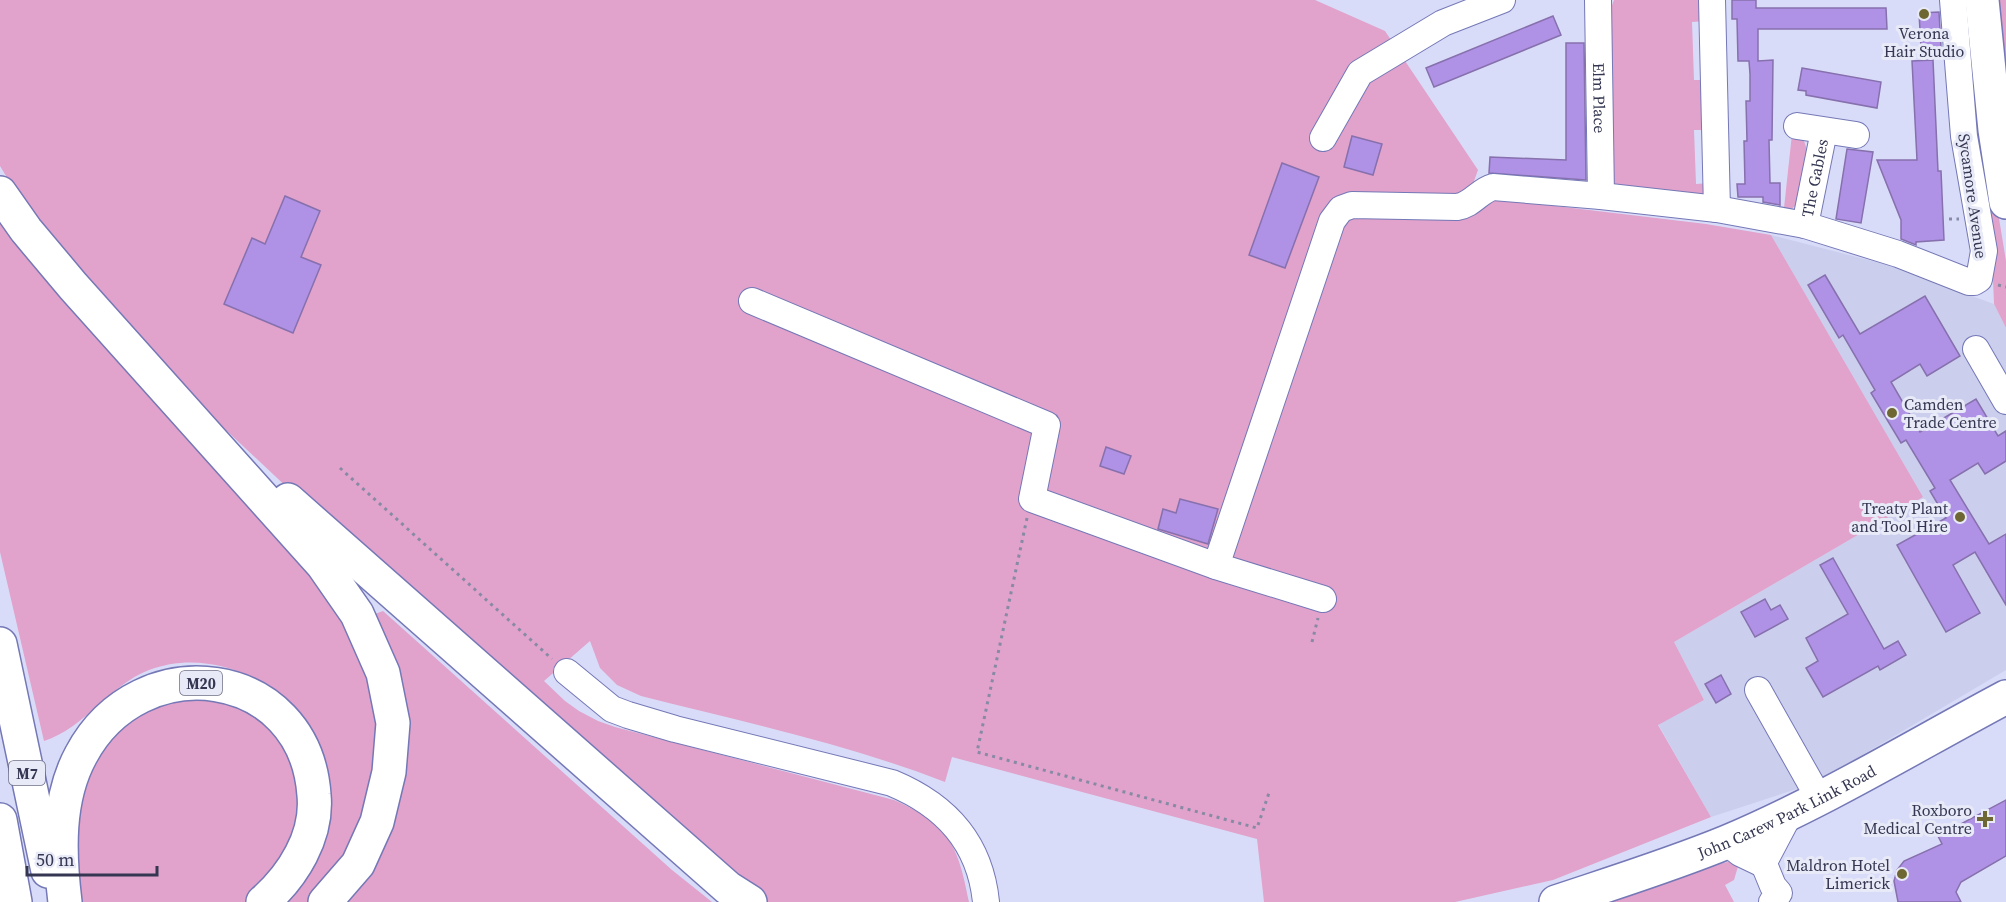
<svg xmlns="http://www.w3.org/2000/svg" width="2006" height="902" viewBox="0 0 2006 902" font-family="'Source Serif 4',serif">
<rect width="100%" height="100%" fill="#d9dcf8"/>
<polygon fill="#cbceed" points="1771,235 1884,264 1994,304 2006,328 2006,670 1815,783 1711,817 1658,724 1704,700 1674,642 1923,497"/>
<g fill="#e1a2cb">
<path d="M 0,0 L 1315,0 L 1385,31 L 1478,170 L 1474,181 L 1474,194 L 1496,199 L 1706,224 L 1771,235 L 1923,497 L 1674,642 L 1704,700 L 1658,725 L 1711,817 L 1553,880 L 1455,902 L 1264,902 L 1257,839 L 952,757 L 945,782 C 847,744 744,722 641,696 L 617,685 L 600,668 L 590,641 L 544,681 L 565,701 L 579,711 L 598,721 L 615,727 L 894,800 C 949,824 958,845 969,902 L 768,902 L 747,888 L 309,508 L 162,370 L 27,211 L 0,166 Z"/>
<polygon points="1614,0 1705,0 1705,21 1692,22 1694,80 1707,80 1708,130 1694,130 1696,184 1710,183 1708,200 1613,192 1611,8"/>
<polygon points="1997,0 2006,0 2006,77"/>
<polygon points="1792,134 1804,141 1807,150 1800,202 1789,211 1784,208"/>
<polygon points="1980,141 1987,145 2006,261 2006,328 1994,304 1992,253 1972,143"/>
<path d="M 0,211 L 296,548 L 370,656 L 384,763 L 361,842 L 316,902 L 281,902 L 328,785 C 326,770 324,754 317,740 C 287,682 212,646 149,670 C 108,686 85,728 44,741 L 0,552 Z"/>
<polygon points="383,611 672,870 712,902 343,902 386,832 372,615"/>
<polygon points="197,689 277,724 308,809 255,902 71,902 74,799 117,719"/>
<polygon points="1728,862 1739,863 1734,880 1725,885 1734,902 1595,902 1704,867"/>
</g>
<g fill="#af91e5" stroke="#8670ad" stroke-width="1.5">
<polygon points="1732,0 1756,0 1756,8 1886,8 1887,29 1758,29 1758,61 1773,60 1772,140 1769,140 1770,183 1780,183 1780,205 1763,202 1763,197 1738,197 1737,184 1745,184 1744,141 1747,141 1746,101 1750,101 1750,74 1749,61 1738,61 1737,19 1732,19"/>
<polygon points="1939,12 1941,47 1921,48 1919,13"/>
<polygon points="1553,16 1561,35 1434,87 1426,68"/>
<polygon points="1566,43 1584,43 1586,180 1489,173 1490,157 1566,160"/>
<polygon points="1933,60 1938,171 1941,171 1944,240 1916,242 1916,245 1901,239 1901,220 1877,160 1917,160 1912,61"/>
<polygon points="1802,68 1881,82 1877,108 1806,95 1806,91 1798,90"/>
<polygon points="1352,136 1382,144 1373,175 1344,167"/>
<polygon points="1847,149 1873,152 1861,223 1836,219"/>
<polygon points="1282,163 1319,177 1285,268 1249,255"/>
<polygon points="285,196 320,211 301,257 321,265 293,333 224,304 252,238 265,244"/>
<polygon points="1825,275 1860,334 1925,296 1960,356 1927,376 1920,364 1891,382 1920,432 1976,399 1998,436 2006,431 2006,461 1985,474 1978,463 1950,480 1989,544 2006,534 2006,605 1975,552 1953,565 1980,613 1946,632 1897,545 1946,518 1930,491 1935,488 1906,440 1901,443 1871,393 1875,390 1843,335 1839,338 1808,285"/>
<polygon points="1106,447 1131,456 1124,474 1100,466"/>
<polygon points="1180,499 1218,509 1208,544 1158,529 1163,509 1176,513"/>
<polygon points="1833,558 1884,649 1898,641 1906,655 1880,670 1878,666 1823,697 1806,668 1818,661 1806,638 1848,614 1820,565"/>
<polygon points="1765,599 1771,610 1780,605 1788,619 1755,637 1741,612"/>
<polygon points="1721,675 1731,694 1716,703 1705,684"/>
<polygon points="2006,800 2006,856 1961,882 1956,892 1961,902 1898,902 1894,881 1897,870 1904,861 1942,844 1938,836"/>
</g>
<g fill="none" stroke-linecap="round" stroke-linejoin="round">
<g stroke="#7478b6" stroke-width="28">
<g id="minor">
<path id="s1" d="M 1598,0 L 1601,196"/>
<polyline points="1712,0 1717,209"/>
<polyline points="1797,126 1856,135"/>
<polyline points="1323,138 1360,73 1443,23 1502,0"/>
<path id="s2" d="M 1805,225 L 1824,131"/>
<polyline points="752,301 1047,425 1032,499 1216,566 1323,599"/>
<polyline points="1976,349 2006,401"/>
<path d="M 1216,566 L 1332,221 L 1341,209 L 1352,205 L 1457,207 C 1472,205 1479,191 1493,187 L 1601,196 L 1717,209 L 1805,225 L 1898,254 L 1969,282 L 1974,282 L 1979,279 L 1984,251 L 1964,136 L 1953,0"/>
<path d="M 567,672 L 612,709 L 628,715 L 675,729 L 892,783 C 945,805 980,842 986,902"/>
<polyline points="1758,690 1819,798"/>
<polyline points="1726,842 1740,853 1763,864 1791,811"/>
<polyline points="1757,847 1773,886 1779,893 1772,902"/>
</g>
</g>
<g stroke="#7478b6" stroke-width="36">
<g id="major">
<polyline points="1982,0 1995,130 2006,202"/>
<path id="s3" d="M 1556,902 C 1613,883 1671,865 1727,842 C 1824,801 1914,746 2006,697"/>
</g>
</g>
<g stroke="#7478b6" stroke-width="36">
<g id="highway">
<polyline points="0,193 26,230 73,286 323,565 357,614 383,673 393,723 389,772 377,822 358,864 325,902"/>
<polyline points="288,500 728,888 750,902"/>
<polyline points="0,644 48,871"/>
<polyline points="0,820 15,902"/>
<path d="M 65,902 C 59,853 57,799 81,755 C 140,644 305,665 314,795 C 318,836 293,876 263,902"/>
</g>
</g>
<g stroke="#878aa5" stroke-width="3" stroke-dasharray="3 4.5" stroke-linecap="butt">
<polyline points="1949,219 1959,219"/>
<polyline points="1998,285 2006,287"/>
<polyline points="340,468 552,659"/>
<polyline points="1027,518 977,752 1257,828 1270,790"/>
<polyline points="1312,642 1318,618"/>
</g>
<use href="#minor" stroke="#fff" stroke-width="26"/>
<use href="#major" stroke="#fff" stroke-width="33"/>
<use href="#highway" stroke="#fff" stroke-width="33"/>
</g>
<g fill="#6f6733" stroke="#e8eaf8" stroke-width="2">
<circle cx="1924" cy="14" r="6"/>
<circle cx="1892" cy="413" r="6"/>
<circle cx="1960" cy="517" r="6"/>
<path d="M1982 810h6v6h6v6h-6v6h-6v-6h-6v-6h6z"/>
<circle cx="1902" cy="874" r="6"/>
</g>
<g text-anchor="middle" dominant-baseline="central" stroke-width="6" stroke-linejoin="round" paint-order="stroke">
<g fill="#e8eaf8" stroke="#6b6d84" stroke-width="1.5">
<rect x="180" y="671" width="42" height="24" rx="4.5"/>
<rect x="9" y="761" width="36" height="24" rx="4.5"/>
</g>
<g font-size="15" font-weight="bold" fill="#353752">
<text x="201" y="683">M20</text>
<text x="27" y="773">M7</text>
</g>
<g font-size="16" fill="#353752" stroke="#e8eaf8" text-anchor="end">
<text x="1924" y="33" text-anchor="middle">Verona<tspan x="1924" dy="18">Hair Studio</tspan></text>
<text x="1904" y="404" text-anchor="start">Camden<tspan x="1904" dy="18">Trade Centre</tspan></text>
<text x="1948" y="508">Treaty Plant<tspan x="1948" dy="18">and Tool Hire</tspan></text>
<text x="1972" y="810">Roxboro<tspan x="1972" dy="18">Medical Centre</tspan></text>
<text x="1890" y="865">Maldron Hotel<tspan x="1890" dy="18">Limerick</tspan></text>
</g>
<g font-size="16" fill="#353752" stroke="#e8eaf8">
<text stroke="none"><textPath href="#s1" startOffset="98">Elm Place</textPath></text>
<text stroke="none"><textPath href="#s2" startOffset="48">The Gables</textPath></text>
<text transform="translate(1973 196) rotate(82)">Sycamore Avenue</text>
<text stroke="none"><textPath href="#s3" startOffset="248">John Carew Park Link Road</textPath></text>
</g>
</g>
<path d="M27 866v9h130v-9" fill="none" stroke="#353752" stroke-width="3"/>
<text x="36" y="866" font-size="18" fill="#353752" stroke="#e8eaf8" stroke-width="4.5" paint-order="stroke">50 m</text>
</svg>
